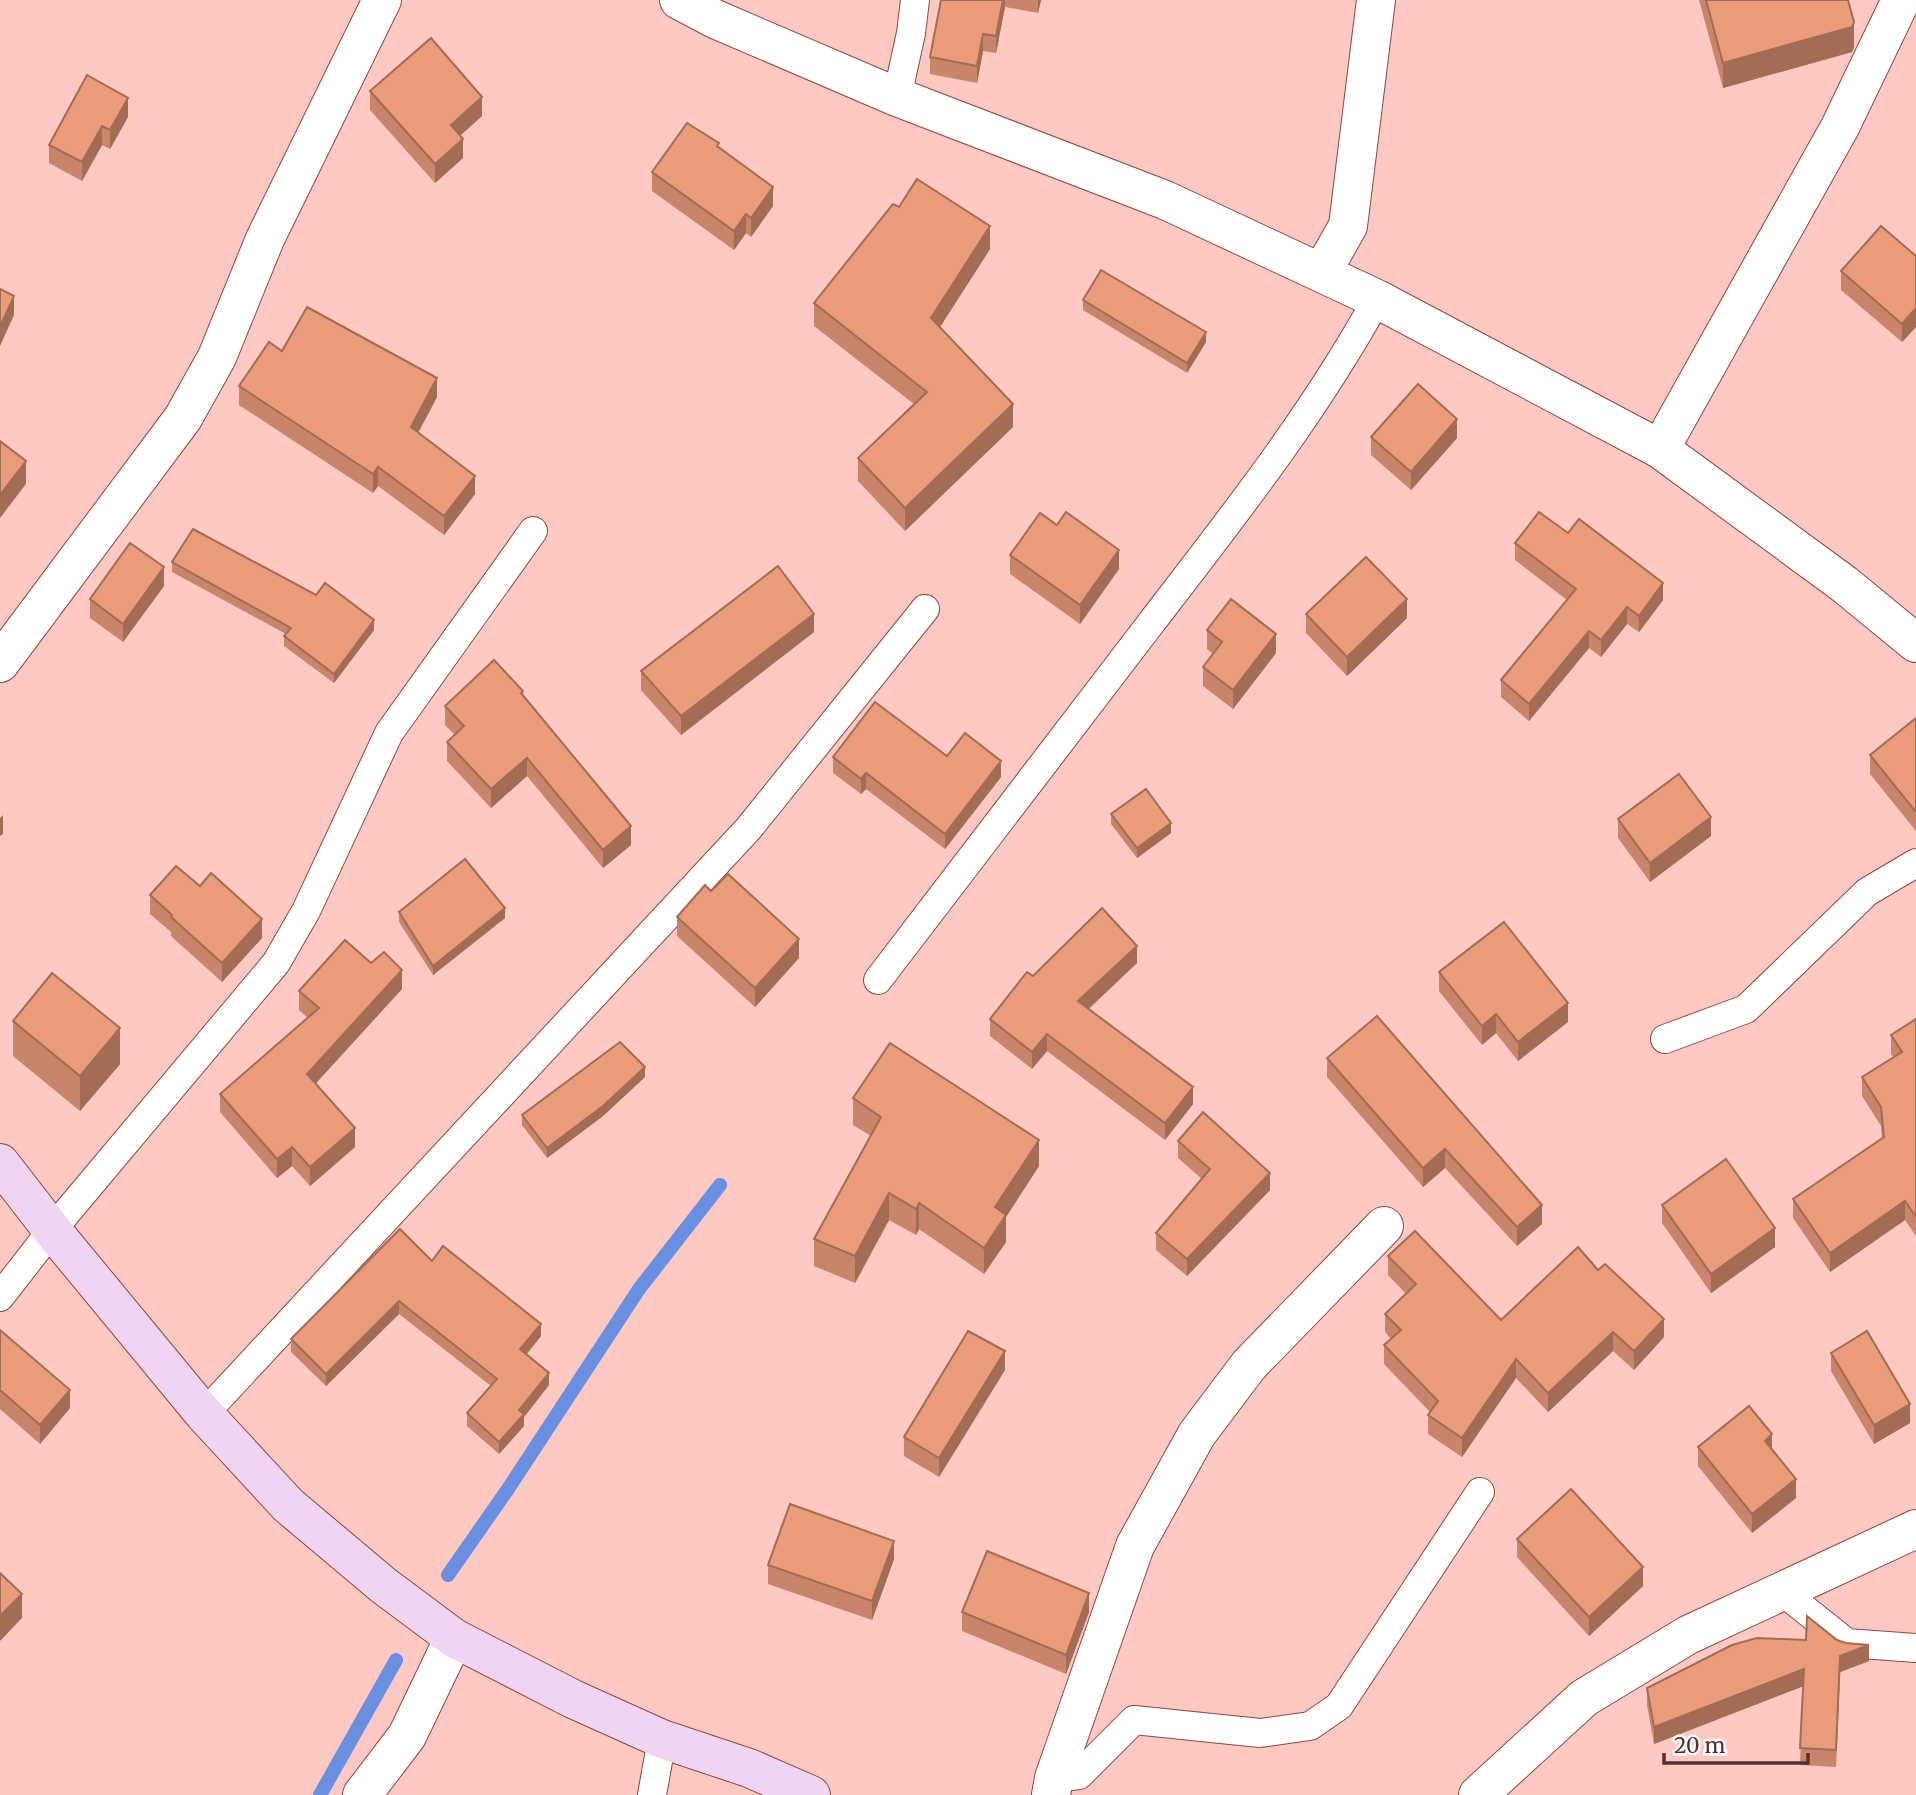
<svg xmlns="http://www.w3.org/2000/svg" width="1916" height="1795" viewBox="0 0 1916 1795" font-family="Merriweather,serif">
<rect width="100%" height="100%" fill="#fec8c3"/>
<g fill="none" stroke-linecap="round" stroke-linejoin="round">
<g stroke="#6a8fe0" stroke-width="14">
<polyline points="448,1575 508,1489 639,1289 720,1185"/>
<polyline points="320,1795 396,1660"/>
</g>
<g stroke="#914541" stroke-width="30">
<g id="service">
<polyline points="897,97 911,33 915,0"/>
<path d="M 878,980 C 969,861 1060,742 1151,623 C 1231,519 1314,414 1377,299"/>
<polyline points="1665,1039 1746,1009 1867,892 1916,863"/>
<polyline points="0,1297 52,1230 276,963 306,911 389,733 533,531"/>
<polyline points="204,1414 749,828 925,609"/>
<polyline points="1783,1592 1847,1643 1916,1648"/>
<polyline points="1054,1778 1079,1775 1134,1720 1260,1733 1310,1726 1339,1706 1480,1492"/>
<polyline points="652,1795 662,1739"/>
</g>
</g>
<g stroke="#914541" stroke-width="40">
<g id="minor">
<polyline points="679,0 715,19 897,97 1165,200 1377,299 1660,449 1844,584 1916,643"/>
<polyline points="1322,272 1348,226 1376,0"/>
<polyline points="1660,449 1840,127 1901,0"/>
<polyline points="0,663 183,418 217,357 265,239 382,0"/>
<polyline points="362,1795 407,1736 454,1638"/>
<polyline points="1051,1795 1054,1778 1135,1546 1197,1434 1249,1365 1384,1226"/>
<polyline points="1478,1795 1584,1698 1688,1635 1916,1529"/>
</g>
</g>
<g stroke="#914541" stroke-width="40">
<polyline id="secondary" points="0,1163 52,1230 204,1414 288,1505 383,1585 454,1638 573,1699 662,1739 749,1768 811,1795"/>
</g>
<use href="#service" stroke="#fff" stroke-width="28"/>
<use href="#minor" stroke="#fff" stroke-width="38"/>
<use href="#secondary" stroke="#f0d5f2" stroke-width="38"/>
</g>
<g fill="#c88569">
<polygon points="941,0 1041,0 1038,13 1005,7 996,53 983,51 977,83 930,74 930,57"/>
<polygon points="1699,0 1848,0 1854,47 1852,52 1723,88"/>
<polygon points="370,91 482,116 460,135 463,158 435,183 370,110"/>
<polygon points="128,117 110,149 102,145 82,181 49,163 49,145"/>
<polygon points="719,148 773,206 751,237 746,233 734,250 652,191 652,172"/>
<polygon points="899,207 990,249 940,327 1013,427 905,531 858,481 858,458 914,404 814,326 814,303"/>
<polygon points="1916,256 1916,327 1902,342 1841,290 1841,271"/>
<polygon points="1083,300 1206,342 1187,373 1083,310"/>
<polygon points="282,351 437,397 418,433 475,494 444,535 378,486 373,493 239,405 239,386"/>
<polygon points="1371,437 1457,438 1411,490 1371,455"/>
<polygon points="1568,533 1663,600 1639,632 1627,624 1601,657 1589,648 1529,721 1501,697 1501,680 1567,600 1515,560 1515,543"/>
<polygon points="1010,555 1119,569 1080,624 1010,574"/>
<polygon points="172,562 316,595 374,630 334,683 284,646 284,636 286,634 172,572"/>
<polygon points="164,586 123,642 90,618 90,599"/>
<polygon points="1306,614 1407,618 1347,676 1306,633"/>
<polygon points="1207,630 1276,653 1233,709 1203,686 1203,667 1213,654 1207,649"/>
<polygon points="814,632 681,735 641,690 641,671"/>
<polygon points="523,695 631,845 603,868 527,776 491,808 447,761 447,742 455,735 445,725 445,706"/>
<polygon points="1916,718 1916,831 1870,774 1870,755"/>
<polygon points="947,756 1001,777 945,849 866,789 861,794 833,773 833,757"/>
<polygon points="1111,814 1171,833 1137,858 1111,824"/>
<polygon points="1618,819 1711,836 1650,882 1618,838"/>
<polygon points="711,891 799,958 755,1007 677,936 677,917"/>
<polygon points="150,895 262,938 222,982 171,936 171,932 150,914"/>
<polygon points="399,912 505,918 433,975 399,922"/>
<polygon points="371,963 402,989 316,1083 355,1147 310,1186 292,1166 277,1178 220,1112 220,1094 308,1018 299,1010 299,991"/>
<polygon points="1137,963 1089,1009 1193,1104 1165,1140 1047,1051 1032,1069 990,1036 990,1019 1033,976"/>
<polygon points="1439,972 1568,1022 1518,1061 1496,1033 1482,1045 1439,991"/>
<polygon points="1916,1019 1916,1236 1905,1220 1830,1272 1793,1218 1793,1199 1882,1139 1881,1126 1862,1096 1862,1077 1894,1058 1891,1054 1891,1035"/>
<polygon points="13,1021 120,1064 80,1111 13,1056"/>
<polygon points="1327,1058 1542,1224 1517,1246 1445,1168 1423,1187 1327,1077"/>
<polygon points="645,1077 603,1116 547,1158 522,1125 522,1115"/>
<polygon points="853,1098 1039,1166 1006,1217 1006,1242 984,1274 919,1229 916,1235 889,1220 855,1283 814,1266 814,1239 871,1136 853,1125"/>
<polygon points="1178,1141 1270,1190 1187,1276 1156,1250 1156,1233 1202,1179 1178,1158"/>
<polygon points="1662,1205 1775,1247 1711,1293 1662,1223"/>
<polygon points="1388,1256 1501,1320 1598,1270 1664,1337 1634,1370 1613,1351 1548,1412 1516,1378 1462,1457 1428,1434 1428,1415 1430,1412 1384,1364 1384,1345 1391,1339 1385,1332 1385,1314 1406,1294 1388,1275"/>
<polygon points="432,1261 541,1336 527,1354 549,1385 524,1417 524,1426 499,1454 467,1426 467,1413 491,1386 399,1314 326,1386 291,1352 291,1339"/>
<polygon points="0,1330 70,1408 40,1444 0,1409"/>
<polygon points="1831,1353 1910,1423 1874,1444 1831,1371"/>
<polygon points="1005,1370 939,1477 904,1456 904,1437"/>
<polygon points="1698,1447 1772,1450 1796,1498 1752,1533 1698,1466"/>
<polygon points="1517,1539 1643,1586 1589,1636 1517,1557"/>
<polygon points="894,1559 872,1620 768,1584 768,1565"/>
<polygon points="962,1612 1089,1612 1066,1674 962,1631"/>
<polygon points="1806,1640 1837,1640 1869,1661 1840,1672 1836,1767 1800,1765 1803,1686 1654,1744 1647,1705 1647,1688"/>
</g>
<g fill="#a36c55">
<polygon points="1003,0 1005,0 1005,7 996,53 996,36"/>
<polygon points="1038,0 1041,0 1038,13"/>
<polygon points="1854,22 1854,47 1852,52 1723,88 1723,63"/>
<polygon points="983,34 983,51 977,83 977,66"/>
<polygon points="482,97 482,116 451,144 451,125"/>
<polygon points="128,98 128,117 110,149 110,130"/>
<polygon points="102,126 102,145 82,181 82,162"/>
<polygon points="463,139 463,158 435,183 435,164"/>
<polygon points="773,187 773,206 751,237 751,218"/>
<polygon points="746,214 746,233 734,250 734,231"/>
<polygon points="990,226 990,249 931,341 931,318"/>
<polygon points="14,296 14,315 0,346 0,327"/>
<polygon points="1916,308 1916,327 1902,342 1902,324"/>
<polygon points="1206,332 1206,342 1187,373 1187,363"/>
<polygon points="437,378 437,397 411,446 411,427"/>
<polygon points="1013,404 1013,427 905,531 905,508"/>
<polygon points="1457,419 1457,438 1411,490 1411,472"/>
<polygon points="26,461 26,484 0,518 0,495"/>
<polygon points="378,467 378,486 373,493 373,474"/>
<polygon points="475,476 475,494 444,535 444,516"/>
<polygon points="1119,550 1119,569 1080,624 1080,605"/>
<polygon points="164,567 164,586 123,642 123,624"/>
<polygon points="1663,583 1663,600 1639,632 1639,616"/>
<polygon points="1407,599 1407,618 1347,676 1347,657"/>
<polygon points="1627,607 1627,624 1601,657 1601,640"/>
<polygon points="814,614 814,632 681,735 681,716"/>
<polygon points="374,620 374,630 334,683 334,674"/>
<polygon points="1589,631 1589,648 1529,721 1529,704"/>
<polygon points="1276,634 1276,653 1233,709 1233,690"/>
<polygon points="527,758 527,776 491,808 491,789"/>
<polygon points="1001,761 1001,777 945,849 945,834"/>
<polygon points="866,773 866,789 861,794 861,779"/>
<polygon points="3,815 3,834 0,836 0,818"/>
<polygon points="1711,817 1711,836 1650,882 1650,863"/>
<polygon points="1171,823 1171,833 1137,858 1137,848"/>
<polygon points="631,826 631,845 603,868 603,850"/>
<polygon points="505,908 505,918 433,975 433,966"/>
<polygon points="262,919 262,938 222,982 222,963"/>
<polygon points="799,939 799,958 755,1007 755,988"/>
<polygon points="1137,946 1137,963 1078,1018 1078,1001"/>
<polygon points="402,970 402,989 307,1093 307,1074"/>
<polygon points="1568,1003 1568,1022 1518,1061 1518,1042"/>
<polygon points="1496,1014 1496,1033 1482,1045 1482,1026"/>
<polygon points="120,1028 120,1064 80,1111 80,1076"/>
<polygon points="1047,1034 1047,1051 1032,1069 1032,1052"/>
<polygon points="645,1067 645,1077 603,1116 547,1158 547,1148"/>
<polygon points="1193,1087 1193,1104 1165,1140 1165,1123"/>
<polygon points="355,1128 355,1147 310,1186 310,1167"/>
<polygon points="1039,1140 1039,1166 1006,1217 1006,1242 984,1274 984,1248 995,1207"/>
<polygon points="292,1147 292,1166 277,1178 277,1159"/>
<polygon points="1445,1149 1445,1168 1423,1187 1423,1168"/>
<polygon points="1270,1173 1270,1190 1187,1276 1187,1259"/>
<polygon points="889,1193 889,1220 855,1283 855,1256"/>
<polygon points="1905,1201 1905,1220 1830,1272 1830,1253"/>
<polygon points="919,1203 919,1229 916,1235 916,1209"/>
<polygon points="1542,1205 1542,1224 1517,1246 1517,1227"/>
<polygon points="1775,1228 1775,1247 1711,1293 1711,1274"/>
<polygon points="399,1301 399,1314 326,1386 326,1374"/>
<polygon points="1664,1319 1664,1337 1634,1370 1634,1351"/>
<polygon points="541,1324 541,1336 520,1362 520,1349"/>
<polygon points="1613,1332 1613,1351 1548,1412 1548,1393"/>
<polygon points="1005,1351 1005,1370 939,1477 939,1458"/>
<polygon points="1516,1359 1516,1378 1462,1457 1462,1438"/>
<polygon points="549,1373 549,1385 524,1417 524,1426 499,1454 499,1442 519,1410"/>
<polygon points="70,1390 70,1408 40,1444 40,1425"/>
<polygon points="1910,1404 1910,1423 1874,1444 1874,1425"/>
<polygon points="1772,1434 1772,1453 1765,1441"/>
<polygon points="1796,1479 1796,1498 1752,1533 1752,1514"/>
<polygon points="894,1541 894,1559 872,1620 872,1601"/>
<polygon points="1643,1567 1643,1586 1589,1636 1589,1617"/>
<polygon points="1089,1593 1089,1612 1066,1674 1066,1655"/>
<polygon points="22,1594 22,1618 0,1641 0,1616"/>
<polygon points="1869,1645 1869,1661 1840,1672 1836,1767 1840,1656"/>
<polygon points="1804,1669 1804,1686 1654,1744 1654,1727"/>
</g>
<g fill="#e99b7a" stroke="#a36c55" stroke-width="2">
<polygon points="941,0 1003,0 996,36 983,34 977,66 930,57"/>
<polygon points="1706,0 1848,0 1854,22 1852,27 1723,63"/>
<polygon points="431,38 482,97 451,125 463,139 435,164 370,91"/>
<polygon points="87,75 128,98 110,130 102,126 82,162 49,145"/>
<polygon points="687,123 719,143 717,146 773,187 751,218 746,214 734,231 652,172"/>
<polygon points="917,179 990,226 931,318 1013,404 905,508 858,458 927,392 814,303 893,204 899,207"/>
<polygon points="1881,226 1916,256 1916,308 1902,324 1841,271"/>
<polygon points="1101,270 1206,332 1187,363 1083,300"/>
<polygon points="0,289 14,296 0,327"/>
<polygon points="307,307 437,378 411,427 475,476 444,516 378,467 373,474 239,386 269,342 282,351"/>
<polygon points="1418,384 1457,419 1411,472 1371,437"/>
<polygon points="0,441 26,461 0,495"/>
<polygon points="1066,512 1119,550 1080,605 1010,555 1040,513 1057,525"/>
<polygon points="1539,512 1568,533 1579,519 1663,583 1639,616 1627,607 1601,640 1589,631 1529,704 1501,680 1576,589 1515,543"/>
<polygon points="193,529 316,595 325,583 374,620 334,674 284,636 291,628 172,562"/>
<polygon points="130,543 164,567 123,624 90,599"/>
<polygon points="1366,557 1407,599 1347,657 1306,614"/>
<polygon points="778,566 814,614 681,716 641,671"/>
<polygon points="1231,599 1276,634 1233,690 1203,667 1222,642 1207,630"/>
<polygon points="494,660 523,691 521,693 631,826 603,850 527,758 491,789 447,742 464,726 445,706"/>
<polygon points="875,702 947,756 965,733 1001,761 945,834 866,773 861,779 833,757"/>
<polygon points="1916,718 1916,812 1870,755"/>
<polygon points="1679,774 1711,817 1650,863 1618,819"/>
<polygon points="1146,789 1171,823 1137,848 1111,814"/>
<polygon points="465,859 505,908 433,966 399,912"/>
<polygon points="176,866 200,886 211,873 262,919 222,963 171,917 172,915 150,895"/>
<polygon points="728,874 799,939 755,988 677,917 705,885 711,891"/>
<polygon points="1102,908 1137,946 1078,1001 1193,1087 1165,1123 1047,1034 1032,1052 990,1019 1027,972 1033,976"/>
<polygon points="1504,922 1568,1003 1518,1042 1496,1014 1482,1026 1439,972"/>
<polygon points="345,940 371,963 384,952 402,970 307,1074 355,1128 310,1167 292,1147 277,1159 220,1094 319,1008 299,991"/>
<polygon points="52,973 120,1028 80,1076 13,1021"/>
<polygon points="1377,1016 1542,1205 1517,1227 1445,1149 1423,1168 1327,1058"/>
<polygon points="1916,1019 1916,1217 1905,1201 1830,1253 1793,1199 1884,1137 1881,1107 1862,1077 1902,1052 1891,1035"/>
<polygon points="620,1042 645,1067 603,1106 547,1148 522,1115"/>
<polygon points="890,1043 1039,1140 995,1207 1006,1215 984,1248 919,1203 916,1209 889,1193 855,1256 814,1239 881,1117 853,1098"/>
<polygon points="1203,1112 1270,1173 1187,1259 1156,1233 1210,1169 1178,1141"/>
<polygon points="1726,1159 1775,1228 1711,1274 1662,1205"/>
<polygon points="400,1229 432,1261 443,1246 541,1324 520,1349 549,1373 519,1410 524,1414 499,1442 467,1413 497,1379 399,1301 326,1374 291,1339"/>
<polygon points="1415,1231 1501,1320 1578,1247 1598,1270 1605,1264 1664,1319 1634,1351 1613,1332 1548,1393 1516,1359 1462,1438 1428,1415 1438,1401 1384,1345 1401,1330 1385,1314 1416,1284 1388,1256"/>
<polygon points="0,1330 70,1390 40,1425 0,1390"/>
<polygon points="968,1331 1005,1351 939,1458 904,1437"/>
<polygon points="1867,1331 1910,1404 1874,1425 1831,1353"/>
<polygon points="1749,1406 1772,1434 1765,1441 1796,1479 1752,1514 1698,1447"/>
<polygon points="1571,1489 1643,1567 1589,1617 1517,1539"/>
<polygon points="790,1504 894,1541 872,1601 768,1565"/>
<polygon points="987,1551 1089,1593 1066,1655 962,1612"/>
<polygon points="0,1573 22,1594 0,1616"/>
<polygon points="1807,1616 1837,1640 1846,1643 1869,1645 1840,1656 1836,1750 1800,1748 1804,1669 1654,1727 1647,1688 1732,1645 1757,1638 1806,1640"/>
</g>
<path d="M1664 1753v10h144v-10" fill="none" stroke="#54312e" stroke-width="3.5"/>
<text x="1674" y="1753" font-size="21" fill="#54312e" stroke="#f8f8f8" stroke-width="5" paint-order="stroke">20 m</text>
</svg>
